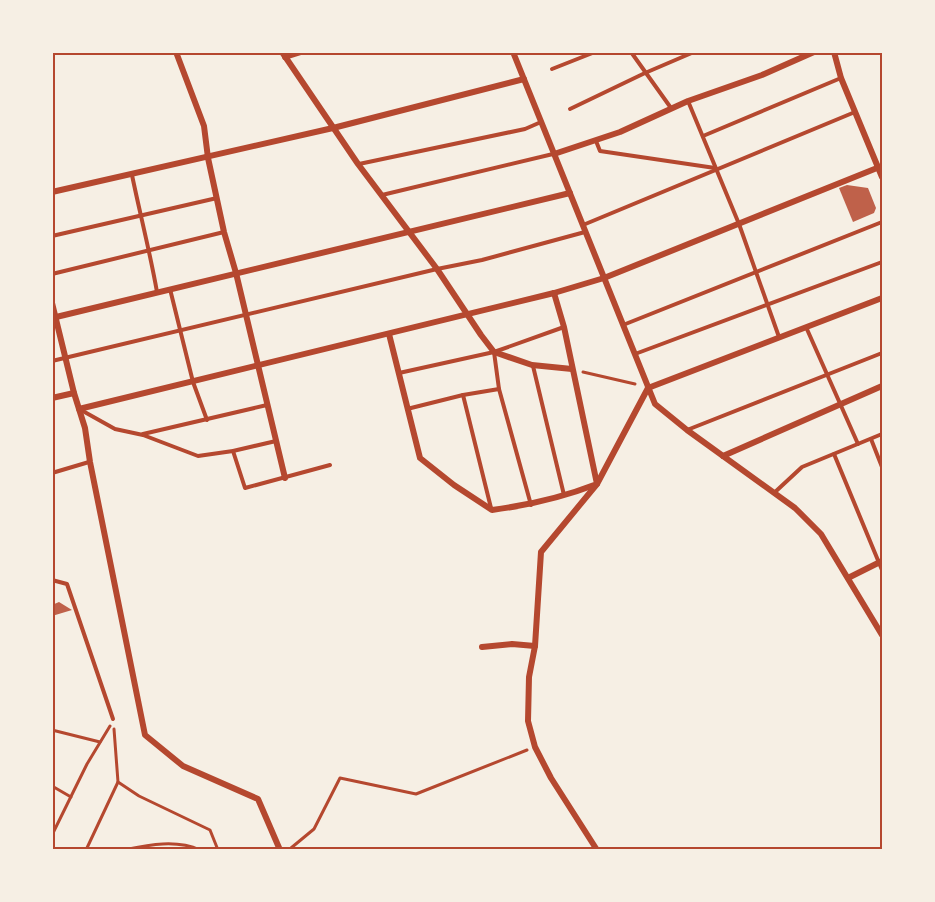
<svg xmlns="http://www.w3.org/2000/svg" width="935" height="902" viewBox="0 0 935 902" font-family="'Crimson Pro',serif">
<rect width="100%" height="100%" fill="#f6efe4"/>
<g fill="#bf614a">
<polygon points="847,185 868,188 876,208 874,213 853,222 839,188"/>
<polygon points="59,602 72,610 52,616 52,605"/>
</g>
<g fill="none" stroke-linecap="round" stroke-linejoin="round">
<g stroke="#b5482f" stroke-width="3">
<polyline points="583,372 635,384"/>
<polyline points="114,729 118,782 139,796 210,830 218,850"/>
<polyline points="52,730 100,742"/>
<polyline points="52,786 71,797"/>
<polyline points="52,835 87,764 110,726"/>
<polyline points="291,848 314,829 340,778 416,794 527,750"/>
<polyline points="86,850 118,782"/>
<path d="M 123,850 C 148,845 176,839 200,850"/>
</g>
<g stroke="#b5482f" stroke-width="4">
<polyline points="631,52 671,108"/>
<polyline points="552,69 595,52"/>
<polyline points="688,101 739,224 779,337"/>
<polyline points="570,109 645,73 694,52"/>
<polyline points="703,136 841,78"/>
<polyline points="596,141 600,151 715,168"/>
<polyline points="359,164 525,129 541,122"/>
<path d="M 132,175 C 140,214 150,252 157,292"/>
<polyline points="382,195 553,154"/>
<polyline points="583,225 855,112"/>
<polyline points="52,236 217,198"/>
<polyline points="52,274 224,232"/>
<polyline points="170,289 193,382 207,420"/>
<polyline points="623,325 882,222"/>
<polyline points="806,327 858,444"/>
<polyline points="494,352 499,389 531,505"/>
<polyline points="635,354 882,262"/>
<polyline points="52,361 437,269 482,260 585,232"/>
<polyline points="533,366 564,495"/>
<polyline points="399,373 494,352 564,327"/>
<polyline points="463,395 491,508"/>
<polyline points="407,409 463,395 499,389"/>
<polyline points="81,410 115,429 143,435 198,456 233,451 276,441"/>
<polyline points="687,430 882,353"/>
<polyline points="143,434 267,405"/>
<polyline points="871,439 882,467"/>
<polyline points="233,451 245,488 330,465"/>
<polyline points="834,454 882,570"/>
<polyline points="52,473 89,462"/>
<polyline points="774,493 802,467 882,434"/>
<polyline points="52,580 67,584 113,719"/>
</g>
<g stroke="#b5482f" stroke-width="6">
<polyline points="176,52 204,126 208,158 224,232 236,273 285,478"/>
<polyline points="282,52 358,164 437,269 481,335 494,352 532,365 572,369"/>
<polyline points="513,52 655,404 687,430 795,508 821,534 882,635"/>
<polyline points="834,52 841,78 882,177"/>
<polyline points="285,57 301,52"/>
<polyline points="554,154 620,132 688,101 762,75 814,52"/>
<polyline points="52,192 333,128 524,79"/>
<polyline points="52,303 74,393 85,428 90,462 145,735 183,766 258,799 280,850"/>
<polyline points="52,318 570,193"/>
<path d="M 389,334 L 420,458 L 454,485 L 492,510 C 530,505 561,498 597,484 L 564,327 L 554,293"/>
<polyline points="648,388 882,298"/>
<polyline points="52,398 74,393"/>
<polyline points="79,409 554,293 604,278 882,166"/>
<polyline points="723,456 882,386"/>
<polyline points="848,578 882,561"/>
<polyline points="482,647 512,644 535,646"/>
<polyline points="597,850 551,778 535,747 528,721 529,677 535,646 541,552 597,484 648,388"/>
</g>
</g>
<rect width="935" height="902" fill="none" stroke="#f6efe4" stroke-width="108"/>
<rect x="54" y="54" width="827" height="794" fill="none" stroke="#b5482f" stroke-width="2"/>
</svg>
